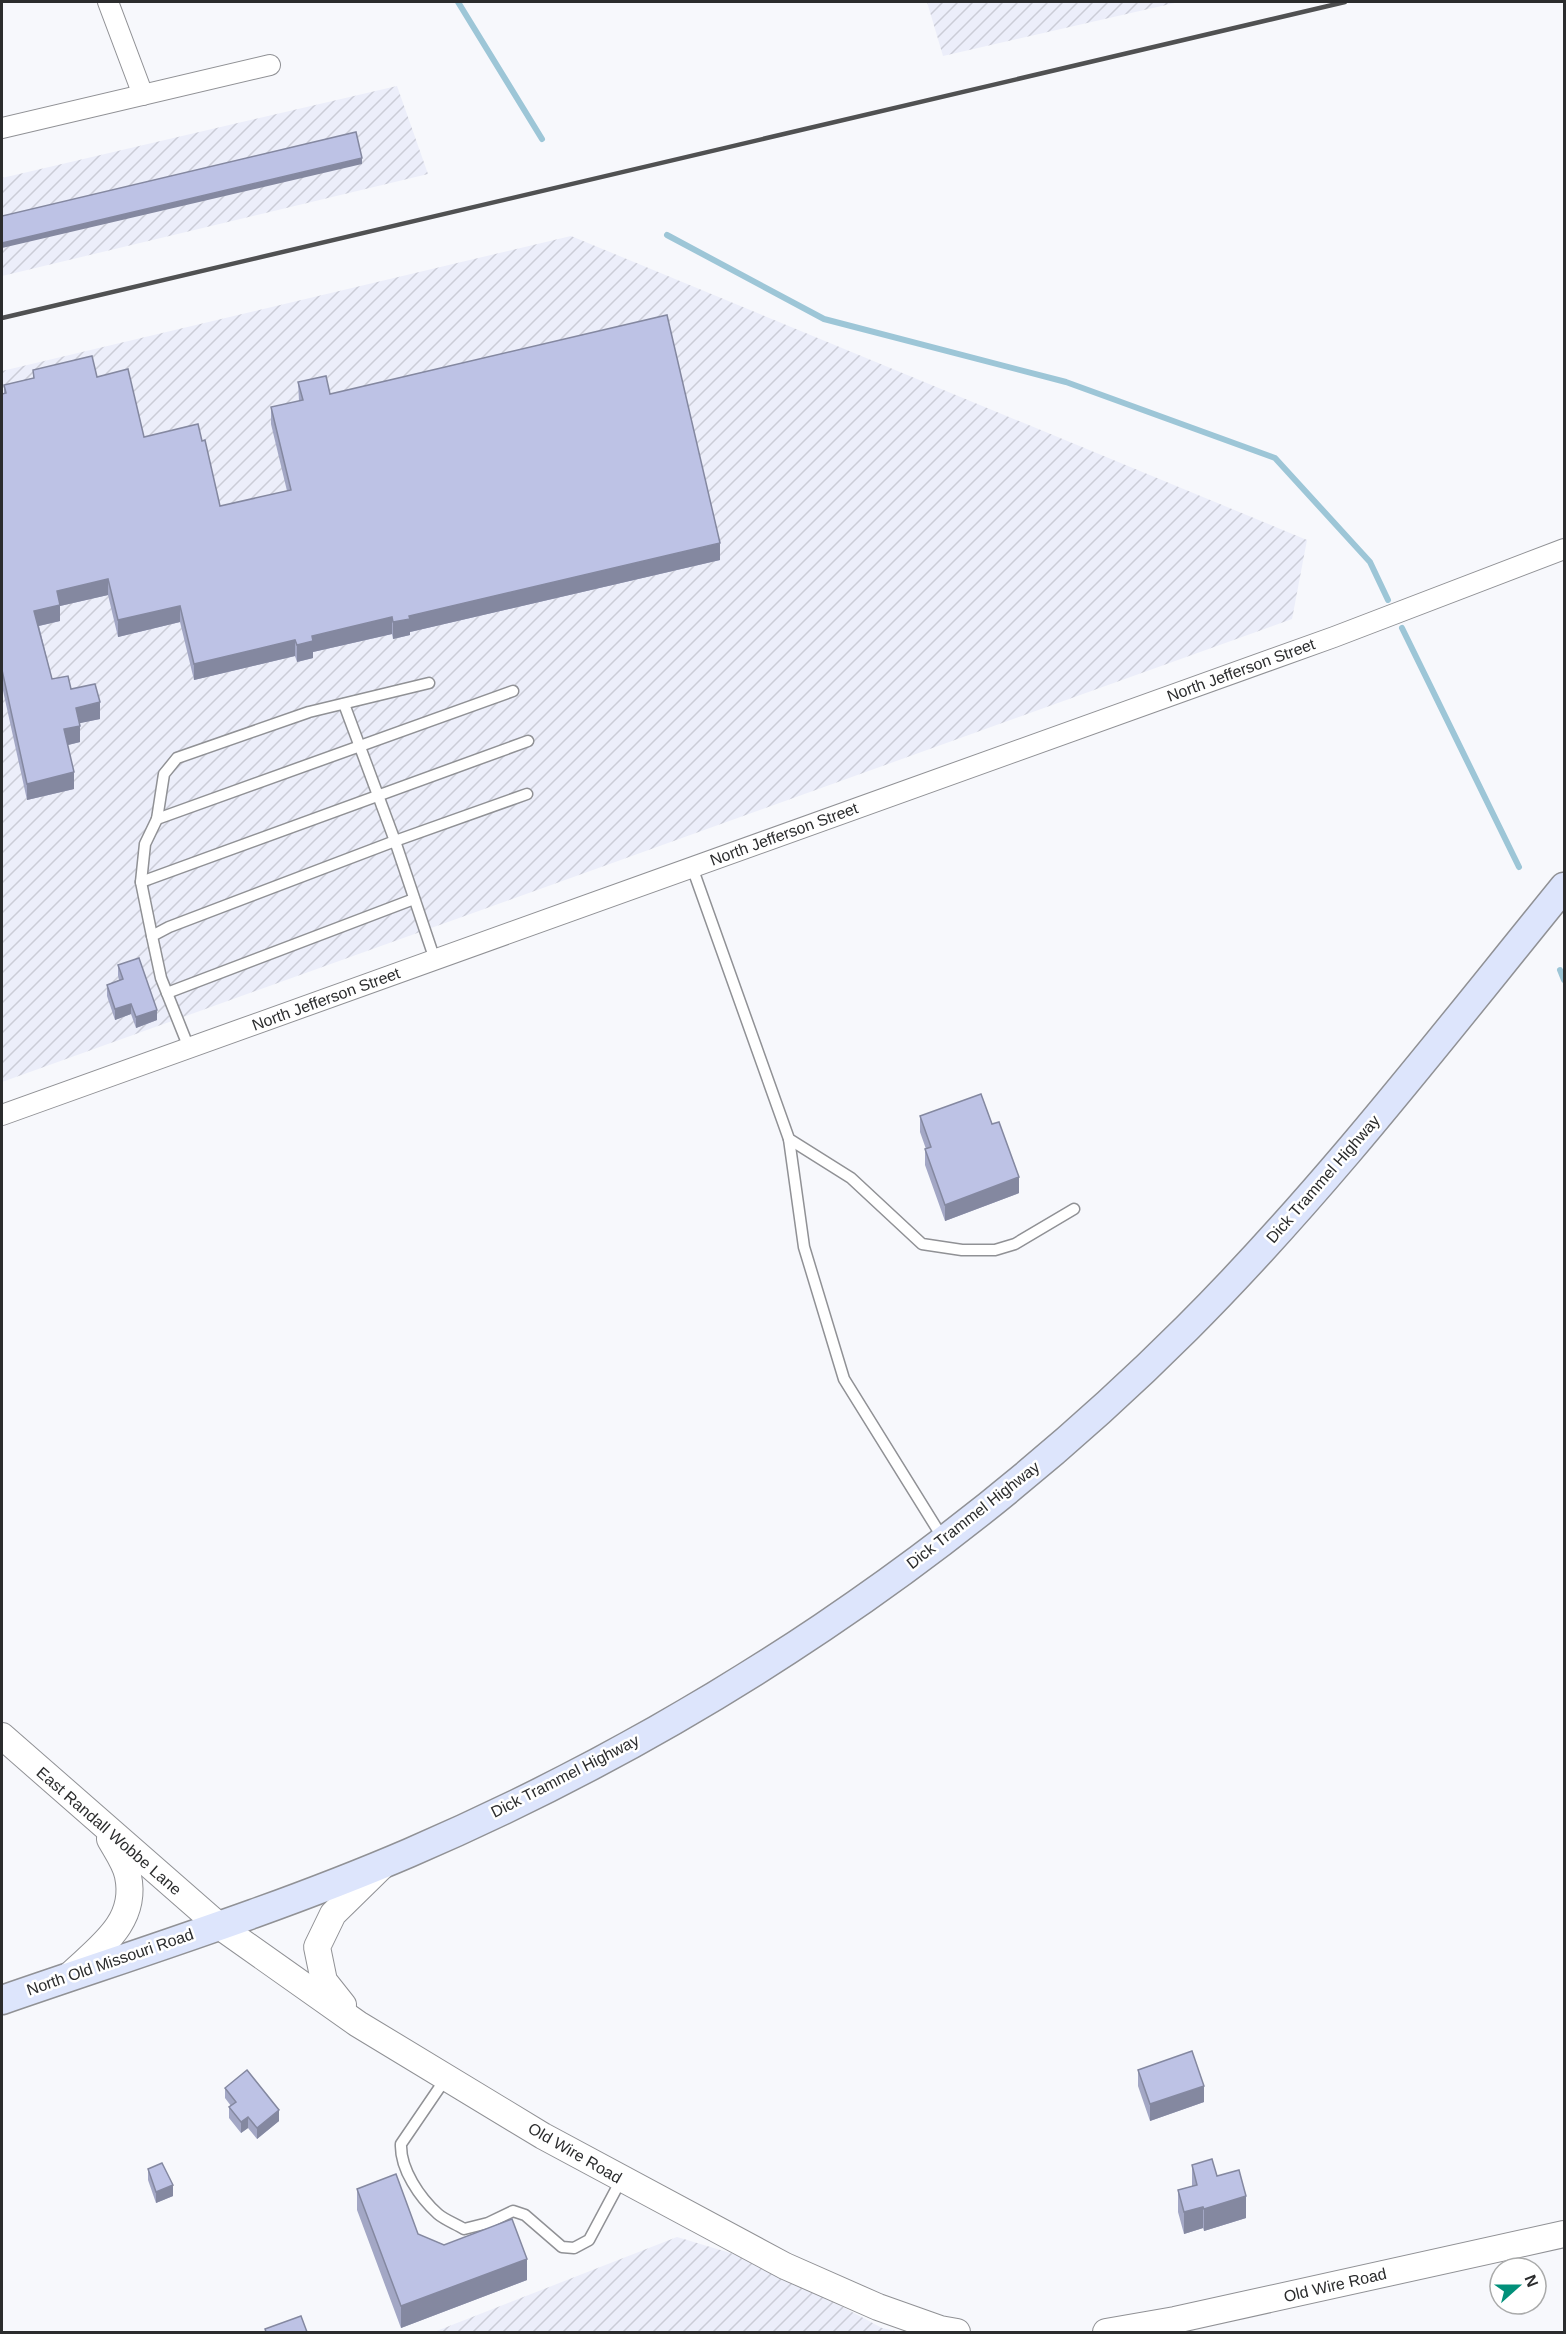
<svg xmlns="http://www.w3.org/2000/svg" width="1566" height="2334" viewBox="0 0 1566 2334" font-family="Helvetica,sans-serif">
<defs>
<pattern id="industrial-furrows" width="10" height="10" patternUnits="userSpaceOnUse" patternTransform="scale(1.5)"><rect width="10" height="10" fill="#eceefa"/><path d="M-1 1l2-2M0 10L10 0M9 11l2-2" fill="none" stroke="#cbccd7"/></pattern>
</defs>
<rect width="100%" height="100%" fill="#f7f8fc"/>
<g fill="url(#industrial-furrows)">
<polygon points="927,2 1179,2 943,56"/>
<polygon points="397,86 428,174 2,276 2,178"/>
<polygon points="571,236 1307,540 1292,619 2,1082 2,371"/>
<polygon points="677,2237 757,2261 882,2328 900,2332 434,2332"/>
</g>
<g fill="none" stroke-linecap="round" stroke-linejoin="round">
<g stroke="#9dc6d7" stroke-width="6">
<polyline points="458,2 542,139"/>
<polyline points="667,235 824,319 1066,382 1275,458 1370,562 1388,600"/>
<polyline points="1402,628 1519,867"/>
<polyline points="1560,970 1564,980"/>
</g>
<g stroke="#909195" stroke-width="13">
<g id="service">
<polyline points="344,704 395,841 527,794"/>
<polyline points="157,819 513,691"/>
<polyline points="692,867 789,1139 851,1178 922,1244 962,1250 995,1250 1015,1244 1074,1209"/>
<polyline points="141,882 528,741"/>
<polyline points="152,936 141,882 145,844 157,819 164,774 177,758 309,712 429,683"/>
<polyline points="167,993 414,899"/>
<polyline points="189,1048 161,978 152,936 169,927 395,841 435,960"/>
<polyline points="789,1139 804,1247 844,1379 944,1540"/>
<path d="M 446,2078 L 401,2144 C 400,2169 420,2198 438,2214 C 445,2220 456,2224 464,2229 L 488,2223 L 513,2211 L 525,2215 L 562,2247 L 574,2248 L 589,2240 L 621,2180"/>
</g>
</g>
<g stroke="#909195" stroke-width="22">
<g id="minor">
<polyline points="108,2 143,95"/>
<polyline points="2,128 270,65"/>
<polyline points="2,1115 1334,637 1564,549"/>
</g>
</g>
<g stroke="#909195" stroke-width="28">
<g id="tertiary">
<polyline points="2,1736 218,1925 358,2024 543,2136 785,2266 878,2307 940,2329 957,2332"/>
<path d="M 68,1977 C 98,1948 138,1923 128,1876 C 126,1864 116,1850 110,1839"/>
<polyline points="343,2005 324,1981 317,1947 333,1914 382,1866"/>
<polyline points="1106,2332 1175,2320 1564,2234"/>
</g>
</g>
<g stroke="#909195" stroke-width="31">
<path id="secondary" d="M 2,2000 C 138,1953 276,1910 409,1853 C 697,1729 965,1550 1187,1328 C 1324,1191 1442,1037 1564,887"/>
</g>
<use href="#service" stroke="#fff" stroke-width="10"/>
<use href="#minor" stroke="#fff" stroke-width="20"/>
<use href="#tertiary" stroke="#fff" stroke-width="26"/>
<use href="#secondary" stroke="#dde5fc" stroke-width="28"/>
<polyline stroke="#505152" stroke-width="4.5" points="2,318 1345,2"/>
</g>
<g fill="#a3a7c5">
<polygon points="33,370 97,377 144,437 202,441 220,506 287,491 271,424 271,407 299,401 298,382 330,394 720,560 410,632 410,635 393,639 392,634 313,652 313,658 297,662 295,656 194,680 180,622 118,637 108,595 60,606 60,621 39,626 52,679 71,689 100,719 79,723 80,742 68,745 74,789 27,800 2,686 2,394 4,393 4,385 33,378"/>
<polygon points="118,965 157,1020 136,1028 131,1014 115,1020 107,996 107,985 119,980 118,976"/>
<polygon points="920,1116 992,1124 1019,1193 945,1221 925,1165 925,1149 926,1149 920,1132"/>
<polygon points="1138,2070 1204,2102 1150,2121 1138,2086"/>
<polygon points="225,2088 279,2121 257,2139 248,2128 241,2133 229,2118 229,2107 231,2106 225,2098"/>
<polygon points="1192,2165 1217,2176 1246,2218 1204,2231 1203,2228 1184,2234 1178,2212 1178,2190 1192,2186"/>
<polygon points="148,2169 173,2196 156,2203 148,2180"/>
<polygon points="357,2189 418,2234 527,2280 401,2328 357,2210"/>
</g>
<g fill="#8488a0">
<polygon points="362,158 362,164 2,248 2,243"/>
<polygon points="720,543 720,560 410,632 410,635 393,639 393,622 409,616"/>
<polygon points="108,579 108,595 60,606 60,621 34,627 34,611 57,591"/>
<polygon points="180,606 180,622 118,637 118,620"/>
<polygon points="392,617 392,634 313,652 313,658 297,662 297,645 312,636"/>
<polygon points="295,640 295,656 194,680 194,664"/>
<polygon points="100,702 100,719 76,724 76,708"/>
<polygon points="80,726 80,742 64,746 64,729"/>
<polygon points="74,772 74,789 27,800 27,784"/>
<polygon points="131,1004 131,1014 115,1020 115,1009"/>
<polygon points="157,1010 157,1020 136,1028 136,1017"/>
<polygon points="1019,1177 1019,1193 945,1221 945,1205"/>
<polygon points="1204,2086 1204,2102 1150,2121 1150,2104"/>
<polygon points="279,2110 279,2121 257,2139 257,2128"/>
<polygon points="248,2117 248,2128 241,2133 241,2122"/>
<polygon points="173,2185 173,2196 156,2203 156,2192"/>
<polygon points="1246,2196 1246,2218 1204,2231 1204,2209"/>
<polygon points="1203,2207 1203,2228 1184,2234 1184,2212"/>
<polygon points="527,2259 527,2280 401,2328 401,2306"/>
</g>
<g fill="#bdc2e5" stroke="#8488a0" stroke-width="1.5">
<polygon points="356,132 362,158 2,243 2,216"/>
<polygon points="667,315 720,543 409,616 410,619 393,622 392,617 312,636 313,641 297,645 295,640 194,664 180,606 118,620 108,579 57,591 60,605 34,611 52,679 68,676 71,689 95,684 100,702 76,708 80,726 64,729 74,772 27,784 2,670 2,394 6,393 4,385 34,378 33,370 92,356 97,377 128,369 144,437 198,424 202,441 205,440 220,506 291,490 271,407 303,400 298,382 326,376 330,394"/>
<polygon points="139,958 157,1010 136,1017 131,1004 115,1009 107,985 123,979 118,965"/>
<polygon points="981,1094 992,1124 999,1122 1019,1177 945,1205 925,1149 931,1147 920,1116"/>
<polygon points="1192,2051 1204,2086 1150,2104 1138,2070"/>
<polygon points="247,2070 279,2110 257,2128 248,2117 241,2122 229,2107 236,2102 225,2088"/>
<polygon points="1212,2159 1217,2176 1239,2170 1246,2196 1204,2209 1203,2207 1184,2212 1178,2190 1197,2185 1192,2165"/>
<polygon points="162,2163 173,2185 156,2192 148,2169"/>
<polygon points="396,2174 418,2234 444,2245 512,2219 527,2259 401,2306 357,2189"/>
<polygon points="301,2316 307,2332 266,2332 265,2329"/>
</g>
<g text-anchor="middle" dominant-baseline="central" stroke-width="5" stroke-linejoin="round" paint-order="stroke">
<g font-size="16" fill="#2b2c2d" stroke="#fff">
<text transform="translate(1241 670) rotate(-20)">North Jefferson Street</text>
<text transform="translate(784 834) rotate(-20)">North Jefferson Street</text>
<text transform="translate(326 999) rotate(-20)">North Jefferson Street</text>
<text transform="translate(1323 1179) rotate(-49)">Dick Trammel Highway</text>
<text transform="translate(973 1515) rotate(-38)">Dick Trammel Highway</text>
<text transform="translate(565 1776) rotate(-27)">Dick Trammel Highway</text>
<text transform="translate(109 1831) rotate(41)">East Randall Wobbe Lane</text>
<text transform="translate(110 1962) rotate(-19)">North Old Missouri Road</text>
<text transform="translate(575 2153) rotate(30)">Old Wire Road</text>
<text transform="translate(1335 2285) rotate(-13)">Old Wire Road</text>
</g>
</g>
<rect width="1566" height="2334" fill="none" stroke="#2b2c2d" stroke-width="6"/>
<g transform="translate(1518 2286) rotate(69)"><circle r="28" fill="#ffffff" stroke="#aaabab" stroke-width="1.5"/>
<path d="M0-4.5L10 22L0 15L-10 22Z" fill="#02907a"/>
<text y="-9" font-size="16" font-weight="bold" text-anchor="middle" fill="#2b2c2d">N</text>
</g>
</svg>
